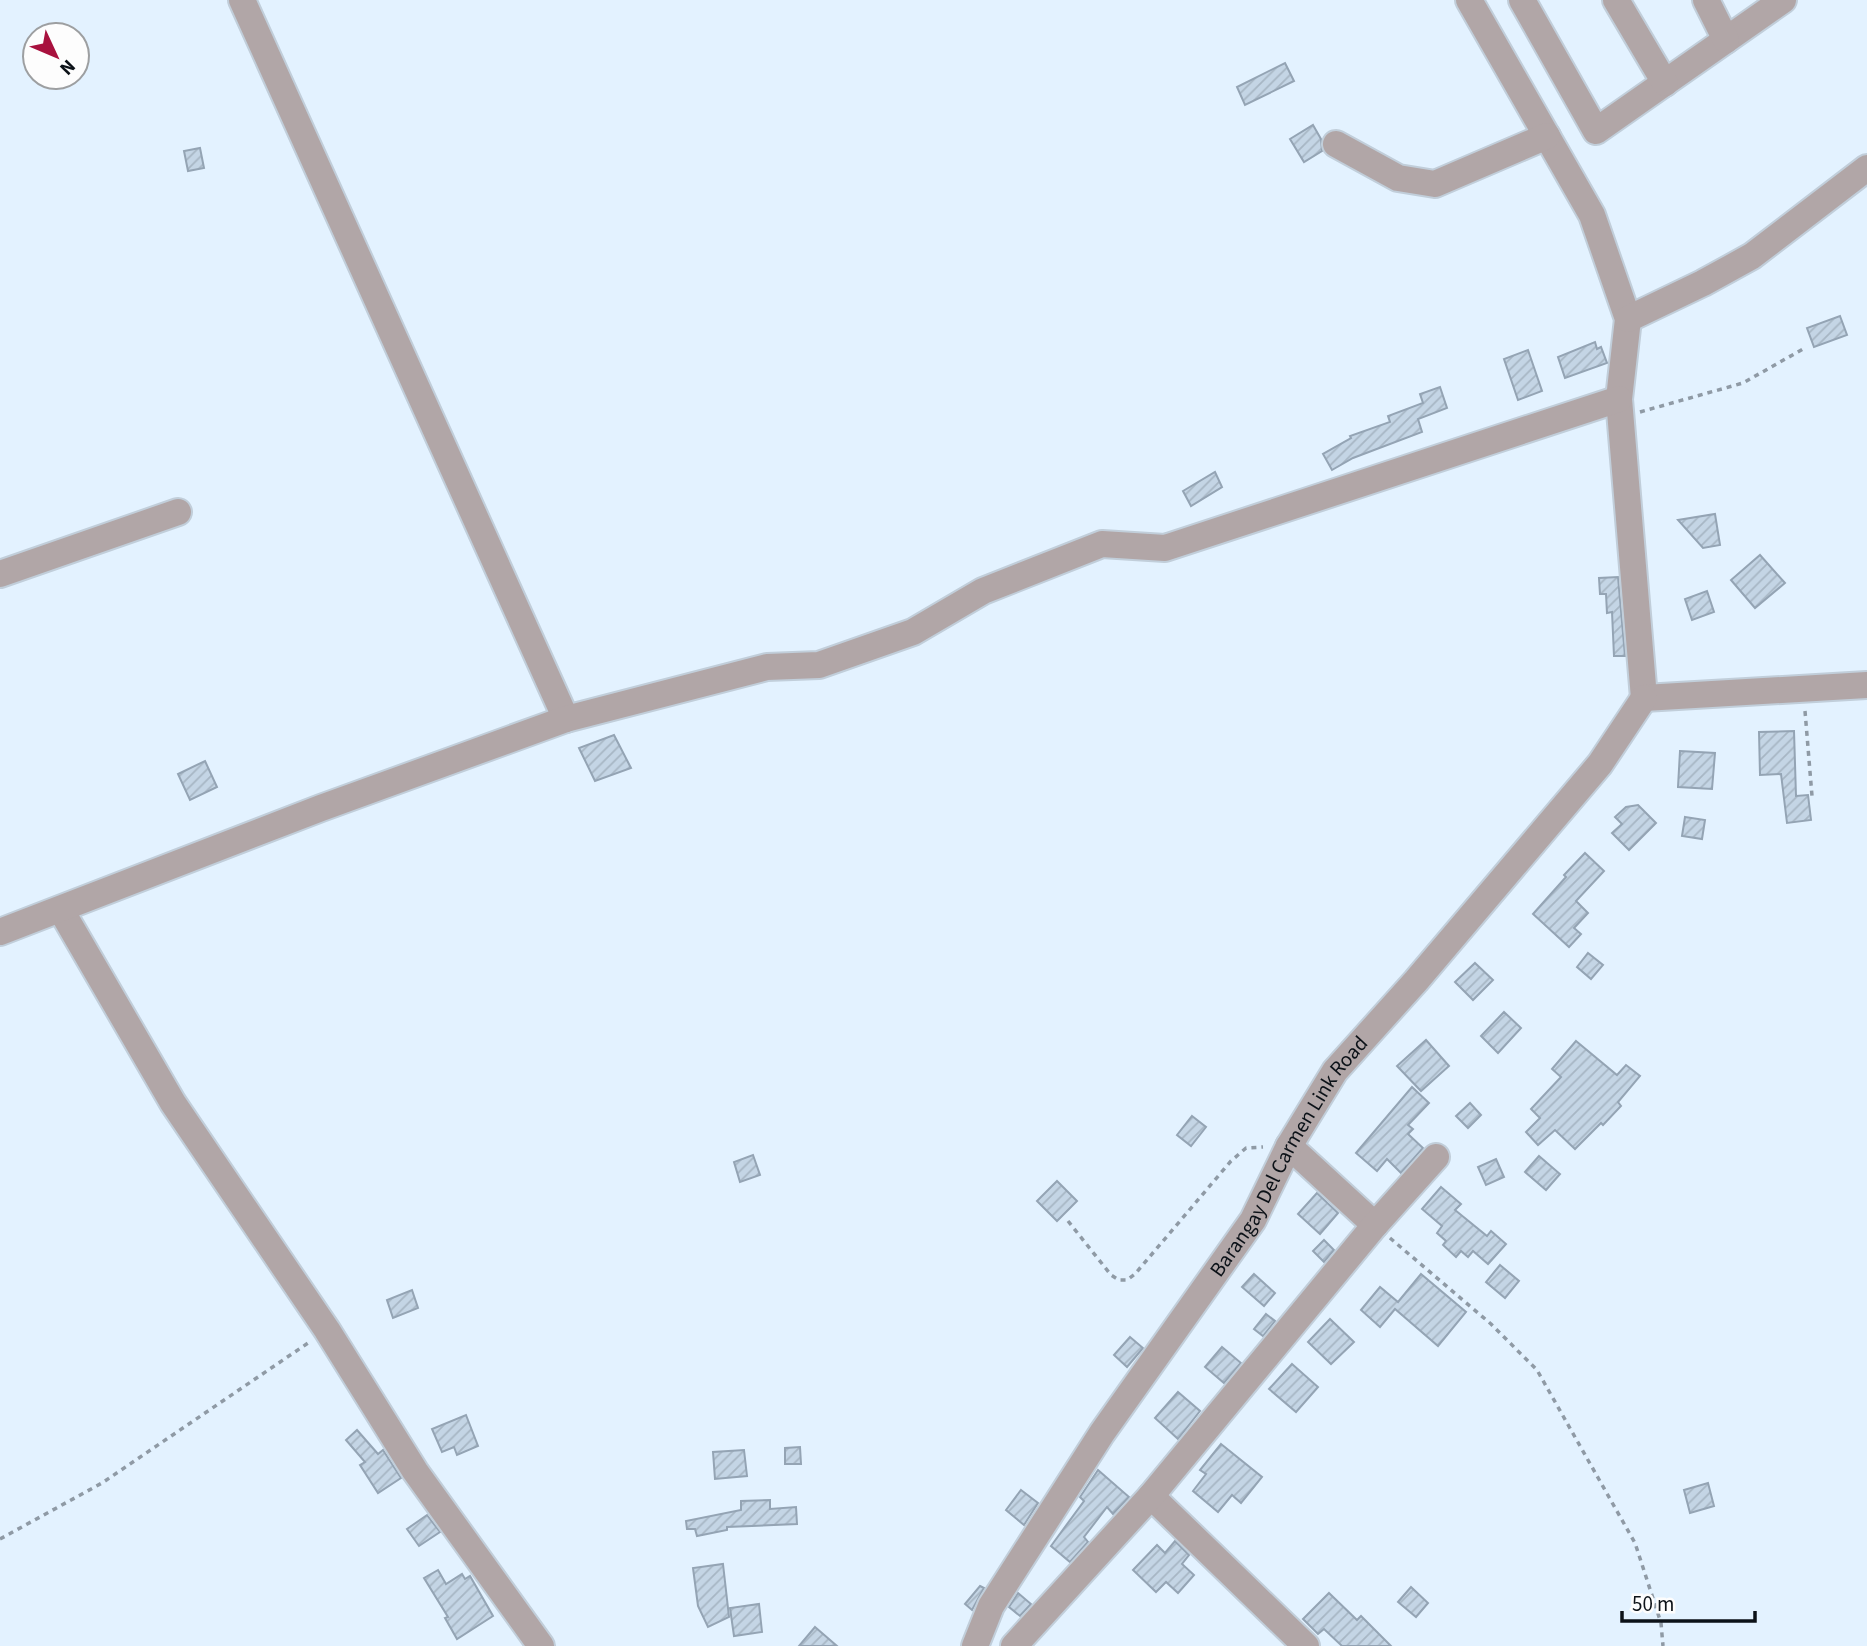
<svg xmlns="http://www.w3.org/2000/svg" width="1867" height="1646" viewBox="0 0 1867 1646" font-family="'Source Sans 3',sans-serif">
<defs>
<pattern id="building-hatch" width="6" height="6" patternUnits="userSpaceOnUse" patternTransform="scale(1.75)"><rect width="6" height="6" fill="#c4d5e5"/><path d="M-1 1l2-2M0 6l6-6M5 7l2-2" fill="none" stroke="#a7b6c4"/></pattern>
</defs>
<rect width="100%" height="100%" fill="#e3f2ff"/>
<g fill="url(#building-hatch)" stroke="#94a4b4" stroke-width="2">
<polygon points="1285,63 1294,81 1245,105 1237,87"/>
<polygon points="1313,125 1321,139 1322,151 1304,162 1290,139"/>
<polygon points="200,148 204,168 188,171 184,151"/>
<polygon points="1840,316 1847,335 1814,347 1807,328"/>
<polygon points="1595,342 1597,349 1601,347 1607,363 1565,378 1558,357"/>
<polygon points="1528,350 1542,391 1518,400 1504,359"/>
<polygon points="1440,387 1447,408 1418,419 1422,432 1353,458 1332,470 1323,454 1351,438 1350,436 1390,422 1388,416 1423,403 1420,394"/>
<polygon points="1215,472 1222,487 1191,506 1183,491"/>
<polygon points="1715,514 1720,545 1703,548 1678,520"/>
<polygon points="1760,555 1785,583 1755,608 1731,580"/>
<polygon points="1618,577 1625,656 1614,656 1612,612 1607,613 1606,594 1600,594 1599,578"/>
<polygon points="1707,591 1714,612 1692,620 1685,599"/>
<polygon points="1794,731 1796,796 1808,795 1811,820 1787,823 1781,774 1760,775 1759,732"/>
<polygon points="614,735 631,768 595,781 579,748"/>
<polygon points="1680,751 1715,753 1712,789 1678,787"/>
<polygon points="205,761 217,787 190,800 178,774"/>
<polygon points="1638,805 1656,823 1629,850 1612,833 1622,824 1615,817 1626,807"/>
<polygon points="1685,817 1705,820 1702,839 1682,836"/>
<polygon points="1585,853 1604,871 1576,901 1588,913 1574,928 1581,934 1569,947 1533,914 1566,877 1564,875"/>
<polygon points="1588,953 1603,965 1591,979 1577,967"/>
<polygon points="1475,963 1493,980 1473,1000 1455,982"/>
<polygon points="1504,1012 1521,1028 1498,1053 1481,1036"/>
<polygon points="1426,1040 1449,1066 1421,1091 1397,1066"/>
<polygon points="1576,1041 1617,1075 1626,1065 1640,1076 1618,1102 1621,1106 1603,1125 1601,1123 1575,1149 1555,1130 1538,1145 1526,1132 1540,1118 1531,1109 1561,1077 1552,1069"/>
<polygon points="1412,1087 1429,1103 1408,1125 1413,1129 1408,1134 1423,1148 1401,1173 1387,1159 1377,1171 1356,1153"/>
<polygon points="1470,1103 1481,1115 1468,1128 1456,1116"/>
<polygon points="1192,1116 1206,1127 1191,1146 1177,1135"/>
<polygon points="753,1155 760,1175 740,1182 734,1162"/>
<polygon points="1539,1156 1560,1174 1546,1190 1525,1172"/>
<polygon points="1496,1159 1504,1177 1486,1185 1478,1167"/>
<polygon points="1057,1181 1077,1201 1057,1221 1037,1201"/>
<polygon points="1441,1187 1461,1204 1455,1210 1487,1236 1491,1231 1506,1244 1488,1264 1473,1251 1468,1257 1461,1251 1456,1257 1443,1245 1446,1241 1437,1233 1442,1226 1422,1209"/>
<polygon points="1317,1193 1338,1213 1320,1234 1298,1214"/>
<polygon points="1324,1240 1334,1250 1324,1262 1313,1251"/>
<polygon points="1500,1265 1519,1281 1505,1298 1486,1282"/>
<polygon points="1254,1274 1275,1293 1264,1306 1242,1287"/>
<polygon points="1421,1274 1466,1312 1438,1346 1395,1309 1380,1327 1361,1310 1380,1287 1398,1302"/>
<polygon points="412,1290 418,1308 393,1318 387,1300"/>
<polygon points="1266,1314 1275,1321 1263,1336 1254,1329"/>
<polygon points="1330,1319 1354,1342 1331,1364 1308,1342"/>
<polygon points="1130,1337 1143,1348 1127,1367 1114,1355"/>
<polygon points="1222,1347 1241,1363 1224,1383 1205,1367"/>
<polygon points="1292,1364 1318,1387 1296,1412 1269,1389"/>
<polygon points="1178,1392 1200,1411 1178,1439 1155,1418"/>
<polygon points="466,1415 478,1446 457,1455 454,1447 442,1452 432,1429"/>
<polygon points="357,1430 378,1454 383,1450 401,1478 378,1493 360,1465 365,1462 346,1440"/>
<polygon points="1221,1444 1262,1477 1241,1503 1232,1495 1218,1512 1193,1491 1206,1474 1200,1470"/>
<polygon points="800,1447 801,1464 785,1464 785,1448"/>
<polygon points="744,1450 747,1476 715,1479 713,1452"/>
<polygon points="1098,1470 1129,1497 1113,1514 1107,1507 1084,1537 1088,1542 1070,1562 1051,1546 1084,1501 1080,1497"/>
<polygon points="1708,1483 1714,1506 1690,1513 1684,1490"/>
<polygon points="1021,1490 1038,1503 1024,1525 1006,1510"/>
<polygon points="770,1500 770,1509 796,1507 797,1524 727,1527 727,1530 697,1536 695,1529 687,1529 686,1521 741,1510 741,1501"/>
<polygon points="427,1515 440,1532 419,1546 407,1529"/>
<polygon points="1175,1541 1189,1555 1182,1564 1194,1575 1178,1593 1166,1582 1156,1592 1133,1570 1157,1545 1165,1553"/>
<polygon points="723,1564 729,1617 708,1627 698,1606 693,1568"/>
<polygon points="438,1570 446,1584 462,1574 465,1579 470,1576 493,1616 457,1639 445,1618 448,1617 424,1578"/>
<polygon points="980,1586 984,1588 972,1610 965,1604"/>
<polygon points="1411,1587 1428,1603 1416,1617 1398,1602"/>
<polygon points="1018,1593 1031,1604 1020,1616 1009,1607"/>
<polygon points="1329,1593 1357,1620 1361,1616 1391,1646 1342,1646 1324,1629 1318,1634 1303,1619"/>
<polygon points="759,1604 762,1632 734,1636 730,1608"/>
<polygon points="815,1627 837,1646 799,1646"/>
</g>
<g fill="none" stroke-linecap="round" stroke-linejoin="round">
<g stroke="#c1ceda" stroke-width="30">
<g id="minor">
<polyline points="242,0 566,719"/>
<polyline points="1469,0 1592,215 1628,319 1619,399 1644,698"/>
<polyline points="1522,0 1596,131 1783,0"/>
<polyline points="1616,0 1665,83"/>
<polyline points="1706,0 1726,40"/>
<polyline points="1336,144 1398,178 1435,184 1547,136"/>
<polyline points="1628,319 1703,283 1752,256 1867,168"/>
<polyline points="0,574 178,512"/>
<polyline points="1644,698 1867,685"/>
<polyline points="61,910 173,1103 327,1330 415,1471 541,1646"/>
<polyline points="0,932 321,808 566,719 767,667 819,665 913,632 983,591 1102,544 1165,548 1619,399"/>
<polyline points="1289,1146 1375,1225"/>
<polyline points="1151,1496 1306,1646"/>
<path id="s1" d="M 975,1646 L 991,1606 L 1102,1433 L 1253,1220 L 1289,1146 L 1335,1071 L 1416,981 L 1600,764 L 1644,698"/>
<polyline points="1014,1646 1151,1496 1375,1225 1436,1157"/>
</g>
</g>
<g stroke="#8f9aa5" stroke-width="3.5" stroke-dasharray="5 5" stroke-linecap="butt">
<polyline points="1640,412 1743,383 1803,349"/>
<polyline points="1805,711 1812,796"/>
<polyline points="1068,1221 1111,1275 1119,1280 1127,1280 1135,1274 1231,1161 1246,1148 1263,1147"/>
<polyline points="1390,1238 1491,1324 1537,1370 1635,1543 1661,1623 1663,1646"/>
<polyline points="0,1539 102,1483 311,1341"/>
</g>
<use href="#minor" stroke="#b1a6a7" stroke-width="26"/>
</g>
<g text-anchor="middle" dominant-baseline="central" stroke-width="5" stroke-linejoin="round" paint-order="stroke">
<g font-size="21" fill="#0c1218" stroke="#fdfdfd">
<text stroke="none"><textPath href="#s1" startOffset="583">Barangay Del Carmen Link Road</textPath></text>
</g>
</g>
<g transform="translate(56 56) rotate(134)"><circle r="33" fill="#fdfdfd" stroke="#9d9fa1" stroke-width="2"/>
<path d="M0-5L12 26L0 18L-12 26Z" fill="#a8113e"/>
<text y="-10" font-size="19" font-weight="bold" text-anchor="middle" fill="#0c1218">N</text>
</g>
<path d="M1622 1611v10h133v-10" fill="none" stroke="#0c1218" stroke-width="3.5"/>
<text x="1632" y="1611" font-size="21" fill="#0c1218" stroke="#fdfdfd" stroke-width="5" paint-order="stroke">50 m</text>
</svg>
